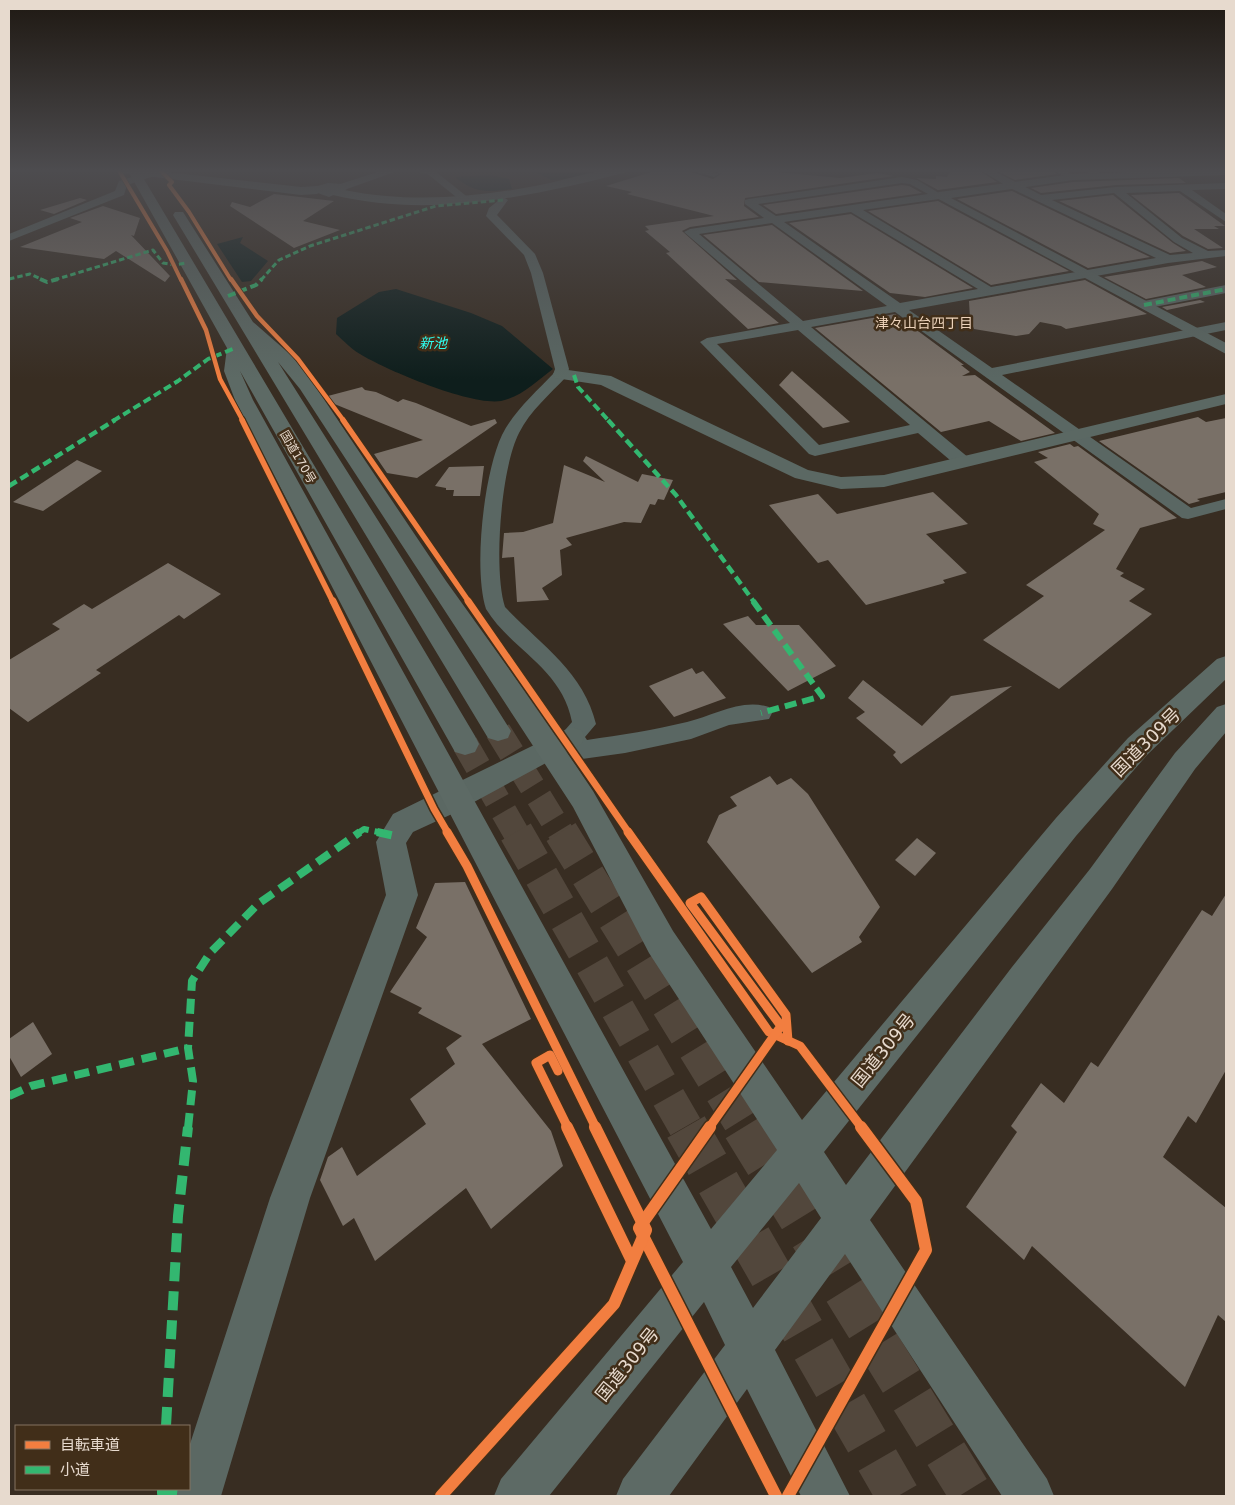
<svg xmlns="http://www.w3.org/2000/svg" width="1235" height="1505" viewBox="0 0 1235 1505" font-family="'DejaVu Sans','Noto Sans JP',sans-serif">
<rect width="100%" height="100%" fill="#382d22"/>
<g fill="#0e1e1c">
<polygon points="527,169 611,169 576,178 552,180"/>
<path d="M 490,175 L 509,179 L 512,189 C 486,192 476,194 455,177 Z"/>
<polygon points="243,237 240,243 268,261 251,281 242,282 217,244"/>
<path d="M 396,289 L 471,313 L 502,326 L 553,369 C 537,381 521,397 501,401 C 471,406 386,370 360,354 C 351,349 344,341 336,334 L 337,318 L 379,292 Z"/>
</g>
<g fill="#797067">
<polygon points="661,169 681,169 713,179 721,174 714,171 718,169 743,169 840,178 877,173 894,176 745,198 744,206 759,217 690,227 682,231 737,280 725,279 779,323 748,329 666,253 670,252 645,231 649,230 645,226 714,216 627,194 632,192 606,186"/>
<polygon points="952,169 977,169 997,182 938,190 916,178 936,179 936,176 947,177"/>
<polygon points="993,169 1050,169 1057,174 1015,180"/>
<polygon points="1179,178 1186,183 1116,185 1041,193 1031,188 1073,182"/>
<polygon points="902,185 909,186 922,193 776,214 763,205"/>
<polygon points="1012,191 1150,257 1088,268 957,199"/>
<polygon points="1179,193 1225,226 1214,226 1219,229 1194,229 1223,248 1208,249 1183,236 1131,195"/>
<polygon points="274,194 334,201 303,221 340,230 294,248 230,206 232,202 250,207"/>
<polygon points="1113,195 1173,243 1186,251 1170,253 1059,201"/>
<polygon points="80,198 87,200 54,214 40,210"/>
<polygon points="938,201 1069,271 991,285 868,211"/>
<polygon points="103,206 140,218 134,236 131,235 170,276 165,282 116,251 104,259 20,247 82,222 70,218"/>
<polygon points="851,214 973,288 925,297 890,293 789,223"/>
<polygon points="772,225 863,291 759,282 703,235"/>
<polygon points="1202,261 1217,267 1182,275 1206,287 1146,299 1104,277"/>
<polygon points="1085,280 1147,314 1066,329 1061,326 1040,322 1029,334 1016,336 974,329 970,319 969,301"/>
<polygon points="1200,300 1205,302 1167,310 1162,307"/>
<polygon points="895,314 964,365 961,365 970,372 962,376 975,375 1055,433 1021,441 989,421 941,432 815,328"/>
<polygon points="792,371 850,422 823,428 779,385"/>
<polygon points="362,387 365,390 376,392 398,402 403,399 416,403 471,426 495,419 497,423 417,478 387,473 374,454 423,440 327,401 324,397"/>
<polygon points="1198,417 1206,422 1226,418 1226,492 1197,499 1200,501 1189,504 1099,441"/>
<polygon points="1070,444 1074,447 1078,446 1177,518 1140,528 1116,569 1124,573 1120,576 1145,589 1129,601 1152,614 1059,689 983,640 1044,596 1026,585 1105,530 1093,524 1099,514 1034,462 1048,458 1038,452"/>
<polygon points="586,456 638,482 642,474 673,480 664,500 658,499 655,505 650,504 641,523 624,522 566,538 572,545 560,550 562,575 542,588 549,600 517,602 514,557 502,558 504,533 523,532 553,523 564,465 605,482 583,461"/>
<polygon points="77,460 102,471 43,511 13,502"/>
<polygon points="484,466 480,496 453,496 454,490 446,490 446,488 435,486 449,467"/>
<polygon points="933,492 968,524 926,534 967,573 943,580 945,583 866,605 828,560 818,563 769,505 818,494 837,514"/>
<polygon points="168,563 221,594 184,619 179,615 96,670 101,673 28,722 9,708 9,660 60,629 52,624 84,604 92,609"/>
<polygon points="748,616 756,625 799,625 836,666 788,691 723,624"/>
<polygon points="692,668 696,674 703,671 726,698 674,717 649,686"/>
<polygon points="863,680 922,726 951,696 1012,686 901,764 893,755 896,752 856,718 865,712 848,698"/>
<polygon points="770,776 777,785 791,778 808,794 880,907 859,937 862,942 812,973 707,842 719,815 737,806 730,797"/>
<polygon points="917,838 936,853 915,876 895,860"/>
<polygon points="465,882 531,1019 482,1044 551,1131 563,1166 491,1229 466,1188 375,1261 354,1218 343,1226 320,1180 328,1157 342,1147 357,1176 426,1124 410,1099 455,1064 446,1048 462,1036 418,1013 422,1008 390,992 427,937 416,928 435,883"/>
<polygon points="1226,894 1226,1070 1196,1123 1188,1116 1163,1157 1226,1208 1226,1322 1218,1315 1185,1387 1032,1246 1024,1260 966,1207 1017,1132 1011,1126 1041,1083 1064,1103 1091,1062 1098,1067 1202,910 1212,916"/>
<polygon points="33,1022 52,1054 21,1077 9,1056 9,1039"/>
</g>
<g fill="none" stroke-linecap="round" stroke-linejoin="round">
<g stroke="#52473c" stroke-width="26" stroke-dasharray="26 13" stroke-linecap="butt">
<polyline points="498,731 561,833"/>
<polyline points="465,744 516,833"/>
</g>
<g stroke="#52473c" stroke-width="34" stroke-dasharray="34 17" stroke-linecap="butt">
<polyline points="516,832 686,1128"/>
<polyline points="561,832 744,1128"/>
</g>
<g stroke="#52473c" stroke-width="43" stroke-dasharray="43 21" stroke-linecap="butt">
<polyline points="686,1127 898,1496"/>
<polyline points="744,1127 972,1496"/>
</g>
<g fill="#5a6763" fill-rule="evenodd">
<polygon points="409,169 435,171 470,199 465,202 461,201 429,175"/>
<polygon points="686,169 702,169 719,174 714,177"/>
<path d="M 979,169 L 990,169 L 1041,195 L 1116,187 L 1226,183 L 1226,189 L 1192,190 L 1226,214 L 1226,222 L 1180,191 L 1126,193 L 1182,238 L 1208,251 L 1226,250 L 1226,256 L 1168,263 L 909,310 L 992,368 L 1226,322 L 1226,330 L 1002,375 L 1191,508 L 1226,499 L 1226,509 L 1188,519 L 1182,518 L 895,312 L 811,327 L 969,458 L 971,462 L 969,466 L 957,466 L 918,433 L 815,456 L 809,454 L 700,342 L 707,338 L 790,323 L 684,232 L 690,229 L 764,218 L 745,204 L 745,200 L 749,199 L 902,177 L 917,180 L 944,196 L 939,199 L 863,210 L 991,287 L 1156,258 L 1008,187 ZM 902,183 L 910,184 L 928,194 L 776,216 L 758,204 ZM 1114,193 L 1174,242 L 1193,253 L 1170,255 L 1052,200 ZM 851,212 L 978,289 L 900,303 L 784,222 ZM 772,223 L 887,306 L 803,321 L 699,234 ZM 798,330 L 910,425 L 819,445 L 717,344 Z"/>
<polygon points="1052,169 1063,169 1076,177 1068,179"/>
<polygon points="1083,169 1094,169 1104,176 1096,178"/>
<polygon points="1122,169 1133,169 1141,175 1133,177"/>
<polygon points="154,170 157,171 157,175 127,185 124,195 9,241 9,234 115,191 119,181"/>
<polygon points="328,183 342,184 347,189 329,197 312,191 314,187"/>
<path d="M 503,197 L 508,200 L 497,215 L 535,254 L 543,273 L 569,369 L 566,377 C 550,394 530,411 519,433 C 501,468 493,570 505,607 C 540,644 584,672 596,724 L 585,737 L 587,740 C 621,735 654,730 687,722 C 713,716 741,698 769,707 L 772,713 L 769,719 L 729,725 L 691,739 L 625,753 L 582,759 L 574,757 L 559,737 L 572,722 C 562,668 511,650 486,609 C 473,569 484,473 502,435 C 514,411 536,392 554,373 L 555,369 L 531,273 L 524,255 L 486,216 L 489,208 Z"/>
<polygon points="1226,285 1226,293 1144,309 1138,305 1144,301"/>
</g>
<g fill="#5b6863" fill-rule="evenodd">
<polygon points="108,169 139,169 301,187 317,186 323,190 317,194 301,195 114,172"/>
<path d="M 387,169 L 403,169 L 344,190 C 409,203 474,198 540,185 C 568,180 605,166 633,169 L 631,171 C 534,196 432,219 333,195 L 331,192 L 336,189 L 337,185 Z"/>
<polygon points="1226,169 1226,175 1073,180 951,198 1226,343 1226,354 933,196 939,192 1073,174"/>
<polygon points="561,369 611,376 808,470 841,477 884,475 1226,394 1226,404 884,487 841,489 795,478 601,385 555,378 553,374 555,370"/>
<polygon points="571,727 581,730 585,737 581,744 452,814 413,832 406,843 418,895 310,1198 221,1496 173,1496 175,1489 189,1489 189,1447 270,1198 386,895 376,842 393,814"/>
</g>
<path fill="#5d6a65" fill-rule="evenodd" d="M 127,169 L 138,169 L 475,736 L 479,744 L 475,752 L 465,755 L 455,752 L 240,371 L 253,400 L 711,1229 L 777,1150 L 649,953 L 573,807 L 300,389 L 278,362 L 511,731 L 508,738 L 498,741 L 488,738 L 173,215 L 175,212 L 183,212 L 253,322 L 292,356 L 313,383 L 446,581 L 535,705 L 593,791 L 673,931 L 802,1120 L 1056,818 L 1128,738 L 1217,659 L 1226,656 L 1226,679 L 1148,754 L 1076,836 L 824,1152 L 846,1185 L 1012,967 L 1090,869 L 1175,753 L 1217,707 L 1226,704 L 1226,732 L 1195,769 L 1112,889 L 870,1220 L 1047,1479 L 1054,1496 L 1002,1496 L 845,1254 L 775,1350 L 850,1496 L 801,1496 L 747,1389 L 669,1496 L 616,1496 L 623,1479 L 725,1345 L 704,1302 L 549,1496 L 494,1496 L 501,1479 L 683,1262 L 235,400 L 224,371 L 227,348 ZM 799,1183 L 821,1218 L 753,1308 L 731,1267 Z"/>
<g stroke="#33b770" stroke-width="3" stroke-dasharray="5.5 3" stroke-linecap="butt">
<polyline points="9,279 30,274 43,280"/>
<polyline points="54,280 153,250 163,263 174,265 186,263"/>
<polyline points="261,280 279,260 310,246 436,206 503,200"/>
</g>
<g stroke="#33b770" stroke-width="4" stroke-dasharray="8 4" stroke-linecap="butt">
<polyline points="40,279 47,282 58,279"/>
<polyline points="228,296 256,285 262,279"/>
<polyline points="1144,305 1226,289"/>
<polyline points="574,375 578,387 609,421"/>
<polyline points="113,421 178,381 208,359 235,348"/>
</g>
<g stroke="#33b770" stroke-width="4.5" stroke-dasharray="9 4.5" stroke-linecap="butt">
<polyline points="608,420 676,495 754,602"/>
<polyline points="9,486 115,420"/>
</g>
<g stroke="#33b770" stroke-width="6" stroke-dasharray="12 6" stroke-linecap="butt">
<polyline points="753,601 822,696 761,713"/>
<polyline points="358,833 364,829 383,833"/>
</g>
<g stroke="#33b770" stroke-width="8" stroke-dasharray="15 8" stroke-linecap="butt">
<polyline points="377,832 395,836"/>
<polyline points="9,1096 31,1086 188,1048"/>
<polyline points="188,1128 193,1081 188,1048 192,981 210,953 258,904 360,832"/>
</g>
<g stroke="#33b770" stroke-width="10" stroke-dasharray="19 10" stroke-linecap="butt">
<polyline points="166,1426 178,1216 188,1127"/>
<polyline points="162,1489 162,1493 186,1496"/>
</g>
<g stroke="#412e19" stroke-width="5">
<g id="cycleway-far5">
<polyline points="118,169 167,251 181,280"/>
<polyline points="159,169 172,182 169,185 189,212 231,280"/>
</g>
</g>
<g stroke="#412e19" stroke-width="6">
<g id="cycleway-far4">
<polyline points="181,279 206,330 220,379 243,421"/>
<polyline points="231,279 257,316 298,359 344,421"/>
</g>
</g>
<g stroke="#412e19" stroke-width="8">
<g id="cycleway-far3">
<polyline points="242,420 333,602"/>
<polyline points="343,420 469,602"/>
</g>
</g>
<g stroke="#412e19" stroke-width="10">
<g id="cycleway-far2">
<polyline points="333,601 434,809 448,833"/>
<polyline points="468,601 629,833"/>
</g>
</g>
<g stroke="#412e19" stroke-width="12">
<g id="cycleway-far1">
<polyline points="447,832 467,866 596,1128"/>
<polyline points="628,832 769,1032 800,1046 862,1128"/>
<polyline points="558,1071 550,1055 536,1063 568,1128"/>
<polyline points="709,1128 781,1026 690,903 701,897 786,1015 788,1041"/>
</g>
</g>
<g stroke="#412e19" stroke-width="15">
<g id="cycleway">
<polyline points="567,1127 632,1261"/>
<polyline points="710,1127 639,1228 776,1496"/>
<polyline points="441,1496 614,1304 646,1230 595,1127"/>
<polyline points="788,1496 926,1250 916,1201 861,1127"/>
</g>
</g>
<use href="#cycleway-far5" stroke="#f27e40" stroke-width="4"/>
<use href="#cycleway-far4" stroke="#f27e40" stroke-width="4.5"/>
<use href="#cycleway-far3" stroke="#f27e40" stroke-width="5.5"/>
<use href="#cycleway-far2" stroke="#f27e40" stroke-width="7"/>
<use href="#cycleway-far1" stroke="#f27e40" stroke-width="9"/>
<use href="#cycleway" stroke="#f27e40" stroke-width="12"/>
</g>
<linearGradient id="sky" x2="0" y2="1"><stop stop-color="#1f1913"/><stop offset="0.45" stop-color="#4d4c4f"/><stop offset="1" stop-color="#4d4c4f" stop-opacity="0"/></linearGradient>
<rect width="1235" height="379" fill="url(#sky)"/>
<g text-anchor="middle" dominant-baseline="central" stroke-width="5" stroke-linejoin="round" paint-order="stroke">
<g font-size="12" fill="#e7dace" stroke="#412e19">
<text transform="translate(298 457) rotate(60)">国道170号</text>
</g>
<g font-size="14" fill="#ecd2ba" stroke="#412e19">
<text x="924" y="323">津々山台四丁目</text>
</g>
<g font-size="14" font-style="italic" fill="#2efef0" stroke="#412e19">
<text x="433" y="343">新池</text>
</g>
<g font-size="18" fill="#e7dace" stroke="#412e19">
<text transform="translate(1146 742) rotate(-45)">国道309号</text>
<text transform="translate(883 1050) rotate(-51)">国道309号</text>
<text transform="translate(627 1364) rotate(-51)">国道309号</text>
</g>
</g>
<rect width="1235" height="1505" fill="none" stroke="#e7dace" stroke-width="20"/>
<rect x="15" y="1425" width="175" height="65" fill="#412e19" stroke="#837361"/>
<rect x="25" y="1441" width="25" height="8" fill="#f27e40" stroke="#837361"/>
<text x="60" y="1450" font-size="15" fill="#e7dace">自転車道</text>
<rect x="25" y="1466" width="25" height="8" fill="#33b770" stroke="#837361"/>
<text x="60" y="1475" font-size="15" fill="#e7dace">小道</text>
</svg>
